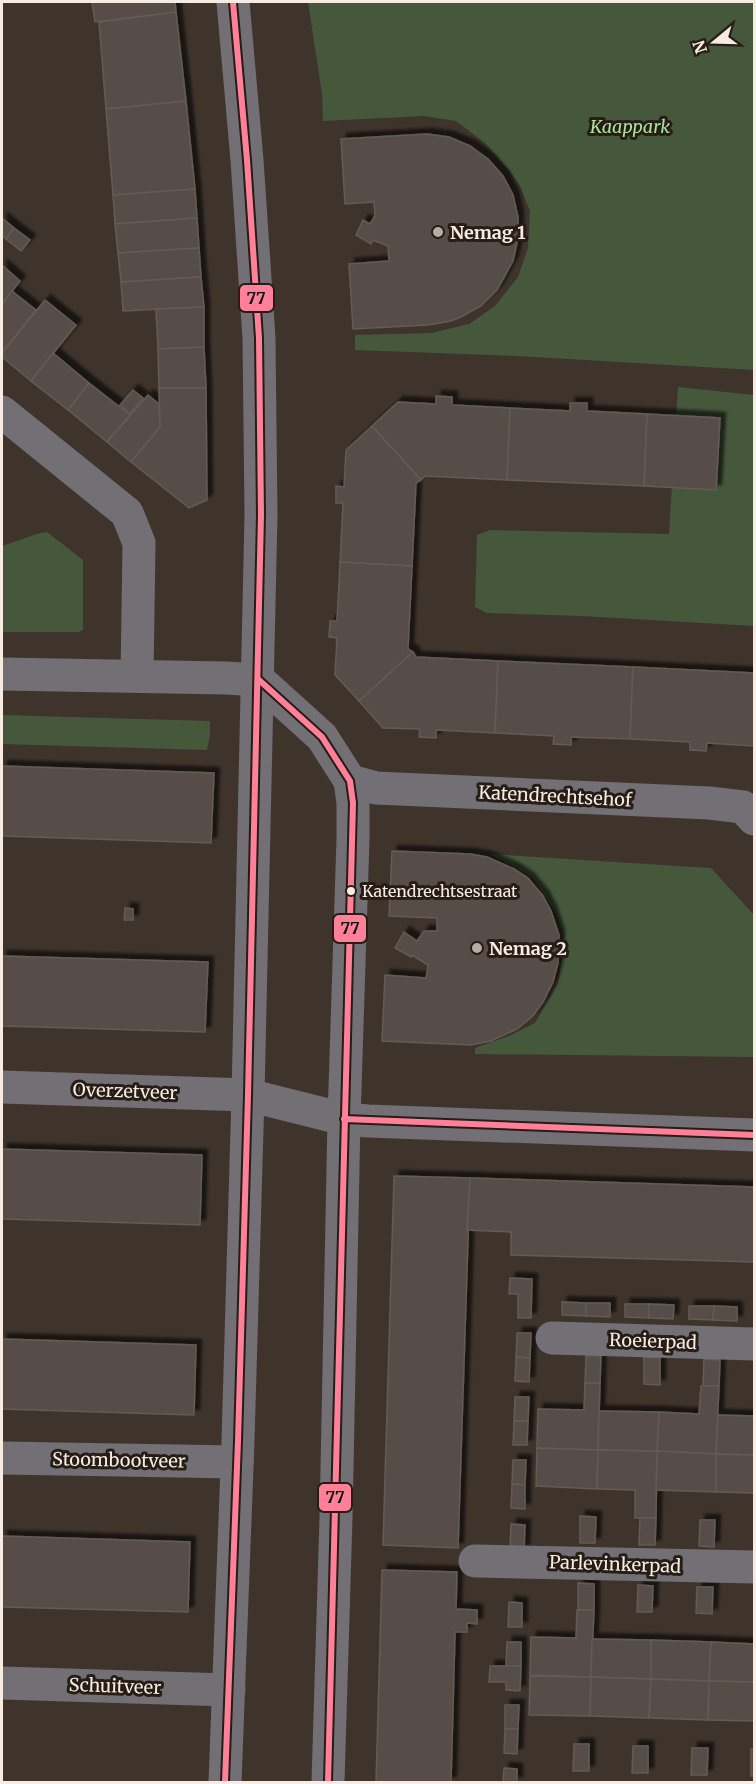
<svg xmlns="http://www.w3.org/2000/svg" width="756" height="1784" viewBox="0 0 756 1784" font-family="Merriweather,serif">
<defs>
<filter id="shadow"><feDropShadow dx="5.5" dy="-5.5" stdDeviation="1.5" flood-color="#0009"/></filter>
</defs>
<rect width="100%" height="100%" fill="#3e342c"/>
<g fill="#45583c">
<polygon points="308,2 754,2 754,370 518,356 355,350 355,335 431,333 469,324 495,306 518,277 528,248 530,211 520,186 508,169 485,143 456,121 424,116 323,121 322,94"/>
<polygon points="678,387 754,395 754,626 582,616 487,613 475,607 477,535 490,530 669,534"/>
<polygon points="47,532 83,560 83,630 78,632 2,632 2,546 40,533"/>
<polygon points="2,715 210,721 210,735 207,750 2,744"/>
<polygon points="490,854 711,868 754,915 754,1057 475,1054 475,1048 509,1036 535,1023 558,984 563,950 564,936 556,913 532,877"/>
</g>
<g fill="#574e48" stroke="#635b54" stroke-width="1.5" filter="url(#shadow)">
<polygon points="92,2 175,2 176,12 95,22"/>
<polygon points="176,12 186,101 106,109 99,22"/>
<polygon points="186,101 195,189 113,195 106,109"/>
<polygon points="427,134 449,137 470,146 488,159 503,176 513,195 518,217 518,239 513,261 497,290 481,306 461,317 451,321 428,325 353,329 349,264 389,261 388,246 373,240 371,244 356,235 363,220 370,224 375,216 374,202 345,204 341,139"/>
<polygon points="195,189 197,218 115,224 113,195"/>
<polygon points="2,218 14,228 6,239 2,235"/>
<polygon points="197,218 199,248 118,253 115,224"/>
<polygon points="14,228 30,240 21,251 6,239"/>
<polygon points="199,248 201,277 121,282 118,253"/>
<polygon points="2,265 20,281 2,304"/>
<polygon points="201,277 204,307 123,311 121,282"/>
<polygon points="12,291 36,310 2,353 2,304"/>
<polygon points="45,300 76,325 31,381 2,357 2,353"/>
<polygon points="204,307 204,347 158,349 156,309"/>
<polygon points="204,347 206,388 159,388 158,349"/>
<polygon points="53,353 89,383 68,410 31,381"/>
<polygon points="89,383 130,415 107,442 68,410"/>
<polygon points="159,388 206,388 207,500 189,508 131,462 160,427"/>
<polygon points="133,390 143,398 130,414 120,405"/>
<polygon points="148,395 159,404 160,427 131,462 107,442"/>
<polygon points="436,396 452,397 452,405 510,408 507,480 425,476 421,480 372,426 398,402 436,404"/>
<polygon points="570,403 587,403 587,411 647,414 644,486 507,480 510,408 570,411"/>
<polygon points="647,414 720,418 716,490 644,486"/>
<polygon points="372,426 421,480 416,483 412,566 340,562 343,503 336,503 336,486 344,487 346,450"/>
<polygon points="340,562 412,566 408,649 413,652 359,701 335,675 337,638 329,637 330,621 337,621"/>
<polygon points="413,652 416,657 498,661 495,733 436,730 436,738 419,737 420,729 383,728 359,701"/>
<polygon points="498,661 633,667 630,739 571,737 571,745 553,744 554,736 495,733"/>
<polygon points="633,667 754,673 754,746 707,743 706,751 690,750 690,742 630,739"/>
<polygon points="2,766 214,773 211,843 2,836"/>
<polygon points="392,851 470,854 487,857 514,869 528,878 543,896 551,911 559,935 558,963 553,982 543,1002 533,1016 517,1029 491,1041 471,1045 382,1041 385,975 426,978 427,973 428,965 412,955 411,957 395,948 404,932 417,941 424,931 437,931 437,918 389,916"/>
<polygon points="125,908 133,909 133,920 124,920"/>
<polygon points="2,956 208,962 205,1032 2,1026"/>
<polygon points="2,1149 202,1155 200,1225 2,1219"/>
<polygon points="394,1176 470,1178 458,1548 383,1545"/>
<polygon points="470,1178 754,1187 754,1262 511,1255 511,1232 467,1230"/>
<polygon points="510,1278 532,1279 531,1318 518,1318 518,1294 509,1294"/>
<polygon points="562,1302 586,1303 586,1316 562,1315"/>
<polygon points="586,1303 610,1303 610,1317 586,1316"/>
<polygon points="625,1304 649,1304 649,1318 625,1317"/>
<polygon points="649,1304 674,1305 673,1319 649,1318"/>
<polygon points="689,1306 714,1306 713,1320 689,1319"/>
<polygon points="714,1306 737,1307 737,1321 713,1320"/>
<polygon points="517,1333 531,1333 530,1358 516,1357"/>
<polygon points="2,1339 196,1345 194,1415 2,1409"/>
<polygon points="586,1356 601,1356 600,1383 585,1383"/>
<polygon points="516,1357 530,1358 529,1382 515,1381"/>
<polygon points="644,1357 660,1358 660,1385 644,1384"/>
<polygon points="704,1359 720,1360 719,1386 703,1386"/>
<polygon points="585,1383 600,1383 598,1450 537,1448 538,1409 584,1410"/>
<polygon points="701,1386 719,1386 716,1454 657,1451 659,1412 699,1414"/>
<polygon points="515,1397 529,1397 528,1421 514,1421"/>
<polygon points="599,1411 659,1412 657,1451 598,1450"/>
<polygon points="718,1415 754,1416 754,1455 716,1454"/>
<polygon points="514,1421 528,1421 527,1445 513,1445"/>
<polygon points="537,1448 598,1450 597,1489 536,1486"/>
<polygon points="598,1450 657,1451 656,1518 635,1518 635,1490 597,1489"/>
<polygon points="657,1451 716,1454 716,1492 656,1490"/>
<polygon points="716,1454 754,1455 754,1493 716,1492"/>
<polygon points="513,1460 526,1460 525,1485 512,1484"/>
<polygon points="512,1484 525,1485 525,1509 511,1508"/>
<polygon points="580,1516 596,1517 595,1543 580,1543"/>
<polygon points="640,1518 656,1518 655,1545 639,1545"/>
<polygon points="700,1520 715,1520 714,1547 699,1546"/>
<polygon points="511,1524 525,1525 524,1550 510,1549"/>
<polygon points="2,1536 190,1542 188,1612 2,1607"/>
<polygon points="382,1570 457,1572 456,1609 477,1610 477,1624 467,1623 467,1632 455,1632 451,1782 376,1782"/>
<polygon points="578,1583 594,1584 594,1610 578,1610"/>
<polygon points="638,1585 653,1586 652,1612 637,1612"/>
<polygon points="697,1587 713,1587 712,1614 696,1613"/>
<polygon points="509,1602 522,1603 522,1627 508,1627"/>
<polygon points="577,1610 594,1610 591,1677 530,1675 531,1637 576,1638"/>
<polygon points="592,1639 651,1640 651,1679 591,1677"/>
<polygon points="651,1640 711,1642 709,1681 651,1679"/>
<polygon points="507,1642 521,1642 521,1666 506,1666"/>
<polygon points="711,1642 754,1644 754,1682 709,1681"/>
<polygon points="490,1666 521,1666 520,1691 506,1690 506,1682 489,1682"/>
<polygon points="530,1676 591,1677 590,1716 529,1715"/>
<polygon points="591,1677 651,1679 649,1718 590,1716"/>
<polygon points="651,1679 709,1681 708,1720 649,1718"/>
<polygon points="709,1681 754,1682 754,1721 708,1720"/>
<polygon points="505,1705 519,1705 518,1729 505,1729"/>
<polygon points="505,1729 518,1729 517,1754 504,1753"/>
<polygon points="574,1744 589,1744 589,1771 573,1771"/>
<polygon points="633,1746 648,1746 648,1773 632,1773"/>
<polygon points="692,1748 708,1748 707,1775 691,1775"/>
<rect x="751" y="1749" width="3" height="27"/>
<polygon points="504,1768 517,1769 517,1782 503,1782"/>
</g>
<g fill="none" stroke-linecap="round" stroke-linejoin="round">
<g stroke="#726f75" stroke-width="33">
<polyline points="2,412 127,513 139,543 137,676"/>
<polyline points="2,674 225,678 259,680 322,737 350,781 353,803 353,839 344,1119 336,1518 328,1782"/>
<polyline points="350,781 376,788 709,803 743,807 754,819"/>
<polyline points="2,1087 248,1095 344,1119 368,1121 754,1135"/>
<polyline points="552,1338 754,1344"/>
<polyline points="2,1458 237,1462"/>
<polyline points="475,1561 754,1567"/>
<polyline points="2,1683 229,1690"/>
<polyline points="225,1782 238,1441 248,1095 261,515 259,338 247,160 233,2"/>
</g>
<g stroke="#251d16" stroke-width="10">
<g id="bus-1">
<polyline points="259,680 322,737 350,781 353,803 328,1782"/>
<polyline points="344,1119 754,1135"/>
<polyline points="225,1782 238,1441 248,1095 261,515 259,338 247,160 233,2"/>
</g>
</g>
<use href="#bus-1" stroke="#ff8098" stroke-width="6"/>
</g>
<g fill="#b7aba2" stroke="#251d16" stroke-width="2">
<circle cx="438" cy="232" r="6"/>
<circle cx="477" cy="948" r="6"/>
</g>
<circle fill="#f8ebe2" stroke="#251d16" stroke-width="2" cx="351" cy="891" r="5"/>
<g text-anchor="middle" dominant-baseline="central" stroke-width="6" stroke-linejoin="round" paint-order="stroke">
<g font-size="16" fill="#f8ebe2" stroke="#251d16" text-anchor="start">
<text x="362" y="891">Katendrechtsestraat</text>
</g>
<g font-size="18" font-style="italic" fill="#ace29c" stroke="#251d16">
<text x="630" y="126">Kaappark</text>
</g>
<g font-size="18" font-weight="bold" fill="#f8ebe2" stroke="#251d16" text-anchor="start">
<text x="450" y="232">Nemag 1</text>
<text x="489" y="948">Nemag 2</text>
</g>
<g font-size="18" fill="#f8ebe2" stroke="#251d16">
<text transform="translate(555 796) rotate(3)">Katendrechtsehof</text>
<text transform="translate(125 1091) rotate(2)">Overzetveer</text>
<text transform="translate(653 1341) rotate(2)">Roeierpad</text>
<text transform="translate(119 1460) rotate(1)">Stoombootveer</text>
<text transform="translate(615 1564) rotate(2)">Parlevinkerpad</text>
<text transform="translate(115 1686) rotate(2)">Schuitveer</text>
</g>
</g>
<g stroke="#251d16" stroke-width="2">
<rect x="239" y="284" width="35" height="28" rx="6" fill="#ff8098"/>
<rect x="333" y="914" width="34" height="29" rx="6" fill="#ff8098"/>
<rect x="318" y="1483" width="34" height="29" rx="6" fill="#ff8098"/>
</g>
<g font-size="16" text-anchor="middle" font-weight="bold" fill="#111">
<text x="256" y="304">77</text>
<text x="350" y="934">77</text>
<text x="335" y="1503">77</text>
</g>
<rect width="756" height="1784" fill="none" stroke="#f8ebe2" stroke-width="6"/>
<g transform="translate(714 42) rotate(251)" stroke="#251d16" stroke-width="4.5" paint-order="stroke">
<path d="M0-4.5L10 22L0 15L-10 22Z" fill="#f8ebe2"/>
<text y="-9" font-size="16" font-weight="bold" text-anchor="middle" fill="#f8ebe2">N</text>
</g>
</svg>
